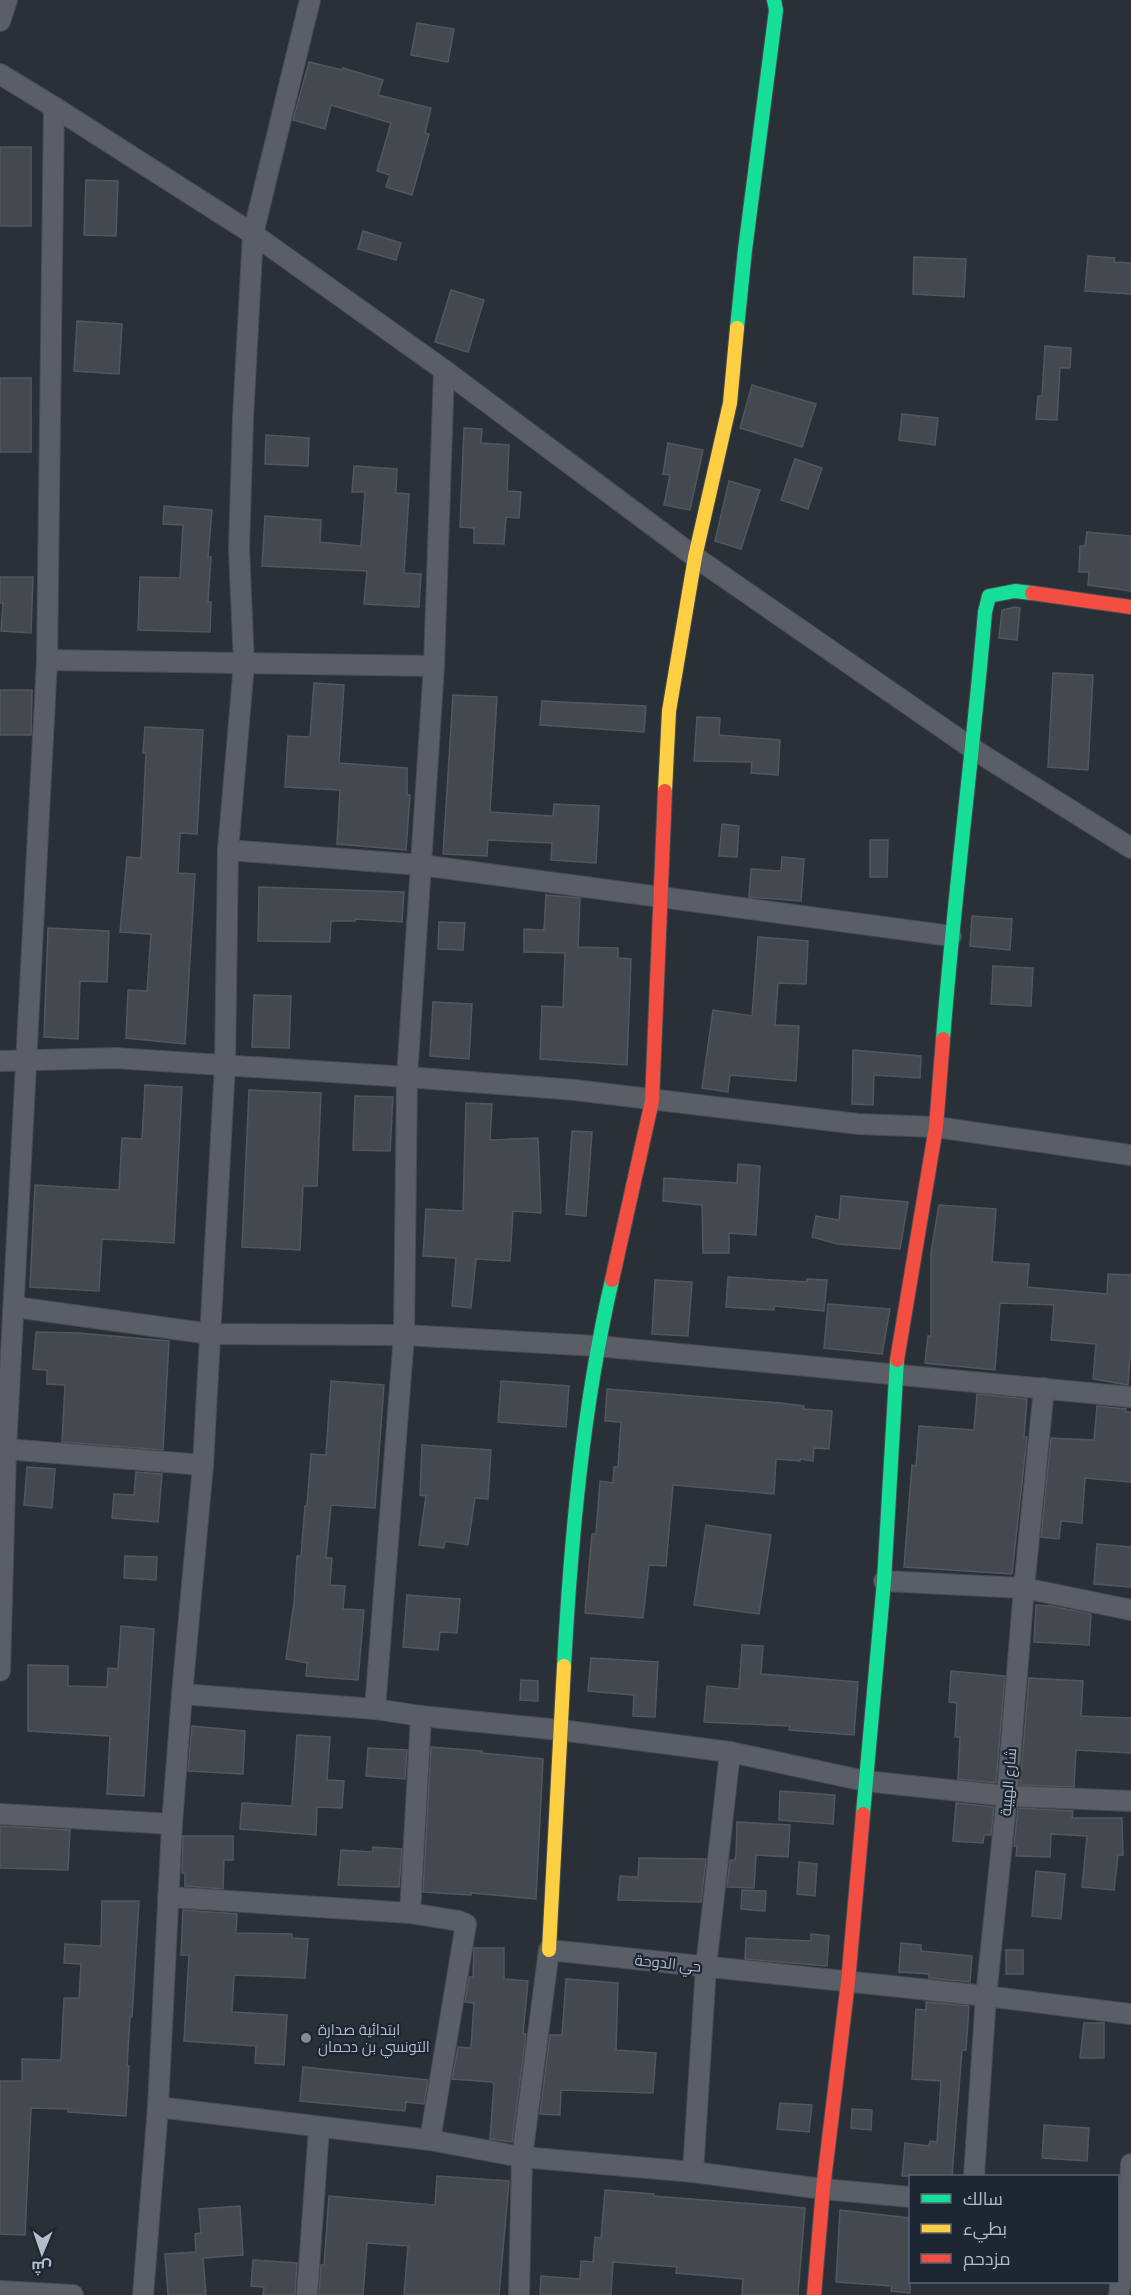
<svg xmlns="http://www.w3.org/2000/svg" width="1131" height="2295" viewBox="0 0 1131 2295" font-family="'Public Sans',Cairo,sans-serif">
<rect width="100%" height="100%" fill="#2a3038"/>
<g fill="#444950" stroke="#52575f" stroke-width="1.5">
<polygon points="417,23 454,29 448,62 411,55"/>
<polygon points="309,62 342,70 343,68 383,80 378,95 431,108 425,133 429,134 412,195 386,187 390,175 377,171 391,123 331,105 325,129 293,120"/>
<rect x="0" y="147" width="31" height="79"/>
<polygon points="86,180 118,181 116,236 84,235"/>
<polygon points="363,231 401,243 396,260 358,249"/>
<polygon points="1088,256 1115,258 1114,262 1131,263 1131,294 1085,291"/>
<polygon points="914,257 966,259 964,297 913,294"/>
<polygon points="451,290 484,300 468,352 435,342"/>
<polygon points="77,321 122,324 119,374 74,371"/>
<polygon points="1045,346 1071,348 1070,368 1060,368 1057,420 1036,419 1038,396 1042,396"/>
<rect x="0" y="378" width="31" height="74"/>
<polygon points="752,385 816,404 802,447 740,428"/>
<polygon points="902,414 938,418 935,445 899,440"/>
<polygon points="464,428 482,429 481,443 509,445 507,491 521,492 519,518 506,517 504,544 474,543 474,528 460,527"/>
<polygon points="266,435 309,438 308,466 265,464"/>
<polygon points="668,443 703,450 690,510 664,505 670,475 663,474"/>
<polygon points="795,459 822,468 808,509 781,500"/>
<polygon points="354,466 397,469 396,493 409,494 404,573 421,574 419,607 364,604 367,571 262,566 265,516 321,520 320,542 361,546 365,492 352,492"/>
<polygon points="729,481 760,490 741,549 715,541"/>
<polygon points="164,506 212,510 208,557 211,557 208,602 211,602 210,632 138,630 140,577 180,578 183,525 163,524"/>
<polygon points="1087,532 1131,536 1131,591 1088,585 1089,572 1079,572 1080,546 1085,546"/>
<polygon points="0,577 33,577 31,633 1,631 3,603 0,603"/>
<polygon points="1015,607 1020,608 1017,640 999,638 1002,610"/>
<polygon points="1053,673 1093,675 1088,770 1048,767"/>
<polygon points="314,683 344,685 339,763 407,768 407,795 410,795 406,850 337,844 340,790 285,787 288,736 310,737"/>
<polygon points="0,690 32,690 31,735 0,735"/>
<polygon points="453,695 497,697 490,812 553,816 554,804 599,806 596,863 551,860 552,843 488,840 487,856 443,854"/>
<polygon points="542,701 646,706 644,732 540,725"/>
<polygon points="697,717 720,718 719,735 780,740 778,775 751,773 752,762 694,761"/>
<polygon points="145,727 203,730 197,834 180,833 178,873 195,874 185,1044 126,1038 128,990 147,991 151,934 120,932 127,857 141,858 146,753 143,753"/>
<polygon points="722,824 739,826 737,857 719,856"/>
<polygon points="870,840 888,840 887,877 870,877"/>
<polygon points="782,857 804,859 801,901 749,897 751,869 781,871"/>
<polygon points="259,887 404,892 402,922 355,919 355,921 331,921 330,942 258,941"/>
<polygon points="546,895 580,898 578,947 618,948 618,958 631,959 627,1065 540,1059 542,1006 563,1007 565,953 524,952 524,929 544,930"/>
<polygon points="972,916 1012,919 1010,950 970,946"/>
<polygon points="439,922 465,923 463,950 438,949"/>
<polygon points="48,928 109,931 107,982 80,981 78,1039 44,1037"/>
<polygon points="758,937 808,941 806,984 778,983 775,1025 799,1026 796,1081 730,1075 728,1092 702,1088 713,1010 752,1016"/>
<polygon points="993,966 1033,968 1031,1006 991,1004"/>
<polygon points="254,995 291,996 289,1048 252,1047"/>
<polygon points="433,1002 472,1004 469,1059 430,1056"/>
<polygon points="853,1050 921,1056 920,1078 874,1075 873,1105 852,1104"/>
<polygon points="145,1085 182,1087 174,1243 102,1239 99,1291 30,1287 35,1185 119,1190 122,1138 142,1139"/>
<polygon points="249,1090 321,1093 317,1186 303,1186 300,1250 242,1247"/>
<polygon points="355,1096 393,1097 390,1151 353,1150"/>
<polygon points="466,1103 492,1104 490,1140 538,1138 541,1213 513,1211 510,1261 476,1259 471,1308 452,1306 456,1258 423,1256 426,1209 463,1211"/>
<polygon points="572,1131 592,1132 586,1216 566,1214"/>
<polygon points="738,1164 760,1166 756,1235 729,1233 729,1253 703,1253 702,1205 663,1201 664,1178 737,1183"/>
<polygon points="841,1196 908,1202 900,1249 837,1244 812,1237 816,1216 839,1220"/>
<polygon points="939,1205 996,1209 992,1262 1029,1264 1027,1287 1107,1294 1108,1274 1131,1275 1131,1343 1128,1385 1093,1379 1096,1344 1051,1340 1054,1305 1000,1303 995,1370 925,1363 928,1336 931,1336 931,1252"/>
<polygon points="728,1277 807,1282 807,1279 827,1280 824,1311 774,1306 774,1310 726,1307"/>
<polygon points="655,1280 692,1282 688,1336 652,1334"/>
<polygon points="828,1304 890,1309 882,1354 824,1348"/>
<polygon points="36,1332 79,1333 169,1341 163,1450 62,1442 65,1385 47,1384 47,1370 33,1369"/>
<polygon points="331,1381 384,1385 375,1508 331,1505 326,1558 332,1558 330,1585 345,1586 343,1609 364,1610 358,1680 306,1676 307,1663 286,1659 294,1603 297,1556 301,1556 305,1506 307,1506 311,1454 326,1455"/>
<polygon points="501,1381 569,1386 566,1427 498,1422"/>
<polygon points="607,1389 781,1403 804,1406 803,1409 832,1411 829,1449 814,1448 813,1461 800,1459 800,1461 776,1459 774,1494 673,1485 666,1566 649,1565 643,1618 585,1613 592,1534 596,1534 600,1481 613,1483 614,1467 618,1467 621,1422 605,1421"/>
<polygon points="977,1394 1027,1399 1024,1437 1027,1437 1012,1574 904,1567 912,1465 916,1466 919,1426 974,1430"/>
<polygon points="1097,1406 1126,1409 1125,1412 1131,1412 1131,1482 1085,1478 1082,1523 1061,1521 1059,1539 1041,1537 1051,1438 1094,1440"/>
<polygon points="422,1445 491,1450 488,1499 475,1498 468,1545 445,1541 444,1548 419,1545 426,1496 420,1495"/>
<polygon points="27,1467 55,1469 52,1508 24,1505"/>
<polygon points="136,1472 162,1474 158,1522 112,1518 114,1494 134,1495"/>
<polygon points="706,1525 771,1535 759,1614 694,1605"/>
<polygon points="1097,1544 1131,1547 1131,1587 1094,1584"/>
<polygon points="125,1556 157,1557 156,1580 124,1578"/>
<polygon points="407,1595 460,1599 457,1633 440,1632 438,1650 403,1647"/>
<polygon points="1036,1605 1051,1606 1091,1614 1089,1645 1034,1642"/>
<polygon points="121,1626 154,1629 144,1796 107,1794 110,1736 28,1731 28,1665 68,1666 68,1686 107,1687 108,1668 118,1669"/>
<polygon points="742,1645 763,1646 761,1674 858,1682 854,1735 789,1730 790,1726 704,1722 707,1686 739,1689"/>
<polygon points="591,1658 658,1662 655,1717 633,1716 634,1695 588,1691"/>
<polygon points="951,1671 1005,1676 996,1783 958,1779 960,1737 955,1737 957,1703 949,1702"/>
<polygon points="1029,1678 1083,1681 1081,1716 1131,1718 1131,1753 1076,1750 1074,1787 1020,1785"/>
<polygon points="521,1680 538,1681 538,1701 520,1700"/>
<polygon points="192,1726 245,1731 243,1774 188,1771"/>
<polygon points="297,1735 330,1737 327,1780 344,1781 342,1808 317,1807 316,1835 240,1829 242,1803 292,1806"/>
<polygon points="431,1747 482,1751 482,1753 543,1759 536,1899 471,1893 471,1895 423,1892"/>
<polygon points="368,1748 407,1750 405,1779 366,1776"/>
<polygon points="780,1791 835,1795 833,1824 779,1820"/>
<polygon points="956,1803 994,1807 991,1835 984,1835 983,1843 953,1841"/>
<polygon points="1018,1808 1073,1811 1072,1818 1122,1818 1123,1855 1118,1855 1114,1890 1082,1887 1087,1836 1051,1834 1050,1857 1016,1856 1017,1846 1014,1846"/>
<polygon points="737,1822 790,1825 788,1857 756,1855 754,1888 727,1887 730,1860 735,1860 736,1855"/>
<polygon points="0,1826 70,1830 68,1870 0,1868"/>
<polygon points="183,1836 233,1836 233,1860 224,1860 223,1889 185,1886 185,1873 182,1873"/>
<polygon points="373,1847 402,1849 399,1887 338,1885 341,1850 373,1852"/>
<polygon points="639,1858 706,1859 701,1902 618,1900 620,1876 638,1877"/>
<polygon points="799,1862 817,1864 815,1896 797,1894"/>
<polygon points="1036,1871 1065,1874 1061,1919 1032,1916"/>
<polygon points="742,1890 766,1891 765,1911 741,1909"/>
<polygon points="102,1901 139,1901 132,2017 130,2017 127,2066 129,2066 126,2116 68,2112 68,2109 31,2108 25,2235 0,2234 0,2081 22,2081 22,2059 61,2060 64,1998 79,1998 81,1964 64,1963 65,1944 101,1946"/>
<polygon points="183,1910 237,1914 236,1933 292,1934 292,1938 308,1939 305,1978 234,1975 232,2012 287,2015 284,2065 255,2063 256,2046 184,2041 189,1955 181,1955"/>
<polygon points="811,1934 829,1936 827,1966 745,1959 746,1938 811,1941"/>
<polygon points="901,1943 921,1945 921,1951 972,1956 970,1982 929,1978 929,1974 899,1972"/>
<polygon points="474,1948 504,1948 504,1979 528,1981 523,2034 526,2034 512,2142 490,2139 494,2084 492,2082 452,2079 458,2047 471,2048 474,2003 465,2002 469,1977 473,1977"/>
<rect x="1006" y="1950" width="17" height="24"/>
<polygon points="566,1979 618,1983 616,2050 656,2053 653,2093 561,2090 560,2115 540,2114 550,2035 562,2035"/>
<polygon points="926,2002 969,2006 966,2050 962,2050 952,2176 902,2176 905,2143 929,2146 930,2141 937,2142 941,2081 912,2079 916,2009 926,2010"/>
<polygon points="1084,2023 1104,2023 1104,2058 1080,2058"/>
<polygon points="303,2067 428,2080 424,2104 406,2102 405,2111 300,2101"/>
<polygon points="780,2103 812,2105 809,2132 777,2129"/>
<polygon points="852,2109 872,2110 871,2130 851,2128"/>
<polygon points="1044,2125 1089,2128 1087,2161 1042,2158"/>
<polygon points="437,2176 509,2181 499,2295 404,2295 408,2246 367,2243 363,2295 319,2295 321,2265 324,2265 329,2196 435,2205"/>
<polygon points="605,2190 654,2194 654,2196 805,2208 798,2295 742,2295 743,2279 676,2273 677,2267 613,2262 611,2295 540,2295 541,2276 580,2279 581,2261 593,2262 595,2237 601,2238"/>
<polygon points="240,2206 243,2255 203,2258 206,2295 168,2295 165,2254 196,2252 195,2234 201,2233 199,2209"/>
<polygon points="840,2210 910,2218 910,2293 891,2291 892,2286 836,2282"/>
<polygon points="253,2260 297,2263 295,2295 263,2295 264,2287 251,2286"/>
</g>
<g fill="none" stroke-linecap="round" stroke-linejoin="round">
<g stroke="#484c53" stroke-width="22">
<g id="street">
<polyline points="0,21 7,0"/>
<polyline points="0,74 54,107 253,234 444,370 695,557 973,749 1131,848"/>
<polyline points="47,660 434,666"/>
<polyline points="228,850 421,865 951,936"/>
<polyline points="0,1061 115,1058 407,1077 575,1090 858,1124 936,1127 1131,1155"/>
<polyline points="15,1307 211,1334 404,1335 597,1346 1131,1397"/>
<polyline points="6,1449 203,1465"/>
<polyline points="884,1581 1024,1588 1131,1610"/>
<polyline points="0,1671 6,1449 47,660 54,107"/>
<polyline points="182,1694 203,1465 225,1065 228,850 244,664 239,549 243,418 253,234 310,0"/>
<polyline points="375,1709 404,1335 407,1077 434,666 444,370"/>
<polyline points="0,1814 172,1824 158,2107"/>
<polyline points="172,1824 182,1694 375,1709 421,1716 560,1730 730,1752 865,1781 1007,1796 1131,1801"/>
<polyline points="168,1897 410,1913 459,1921 466,1924 430,2140"/>
<polyline points="410,1913 421,1716"/>
<polyline points="693,2172 706,1967 730,1752"/>
<polyline points="974,2176 986,1996 1007,1796 1024,1588 1044,1388"/>
<polyline points="0,2291 73,2295"/>
<polyline points="143,2295 158,2107 430,2140 522,2157 693,2172 823,2189 910,2197"/>
<polyline points="307,2295 319,2128"/>
<polyline points="519,2295 522,2157 549,1950 986,1996 1131,2014"/>
<polyline points="1119,2295 1128,2222 1131,2164"/>
</g>
</g>
<g stroke="#484c53" stroke-width="16">
<g id="fast">
<polyline points="737,328 745,250 776,10 774,0"/>
<path d="M 943,1039 C 954,896 973,754 985,612 L 989,596 L 1015,591 L 1032,593"/>
<path d="M 564,1666 C 571,1537 583,1406 612,1280"/>
<polyline points="863,1814 884,1581 897,1360"/>
</g>
</g>
<g stroke="#484c53" stroke-width="16">
<g id="slow">
<polyline points="665,791 669,711 695,557 730,403 737,328"/>
<polyline points="549,1950 564,1666"/>
</g>
</g>
<g stroke="#484c53" stroke-width="16">
<g id="jam">
<polyline points="1032,593 1131,607"/>
<polyline points="612,1280 652,1101 665,791"/>
<polyline points="897,1360 936,1127 943,1039"/>
<polyline points="814,2295 823,2189 848,1982 863,1814"/>
</g>
</g>
<use href="#street" stroke="#5a5e66" stroke-width="20"/>
<use href="#fast" stroke="#16e098" stroke-width="14"/>
<use href="#slow" stroke="#ffcf43" stroke-width="14"/>
<use href="#jam" stroke="#f24e42" stroke-width="14"/>
</g>
<circle fill="#848b96" stroke="#1d2633" stroke-width="2" cx="306" cy="2038" r="6"/>
<g text-anchor="middle" dominant-baseline="central" stroke-width="4.5" stroke-linejoin="round" paint-order="stroke">
<g font-size="15" fill="#b4bcc9" stroke="#1d2633">
<text transform="translate(1008 1782) rotate(-85)">شارع الهيبة</text>
<text transform="translate(668 1963) rotate(6)">حي الدوحة</text>
</g>
<g font-size="15" fill="#b4bcc9" stroke="#1d2633" text-anchor="start">
<text x="318" y="2029">ابتدائية صدارة<tspan x="318" dy="17">التونسي بن دحمان</tspan></text>
</g>
</g>
<rect x="909" y="2175" width="210" height="108" fill="#1d2633" stroke="#59626f" stroke-width="1.5"/>
<rect x="921" y="2194" width="30" height="9" fill="#16e098" stroke="#59626f" stroke-width="1.5"/>
<text x="963" y="2205" font-size="18" fill="#b4bcc9">سالك</text>
<rect x="921" y="2224" width="30" height="9" fill="#ffcf43" stroke="#59626f" stroke-width="1.5"/>
<text x="963" y="2235" font-size="18" fill="#b4bcc9">بطيء</text>
<rect x="921" y="2254" width="30" height="9" fill="#f24e42" stroke="#59626f" stroke-width="1.5"/>
<text x="963" y="2265" font-size="18" fill="#b4bcc9">مزدحم</text>
<g transform="translate(42 2253) rotate(182)" stroke="#1d2633" stroke-width="4.5" paint-order="stroke">
<path d="M0-4.5L10 22L0 15L-10 22Z" fill="#b4bcc9"/>
<text y="-9" font-size="16" font-weight="bold" text-anchor="middle" fill="#b4bcc9">ش</text>
</g>
</svg>
